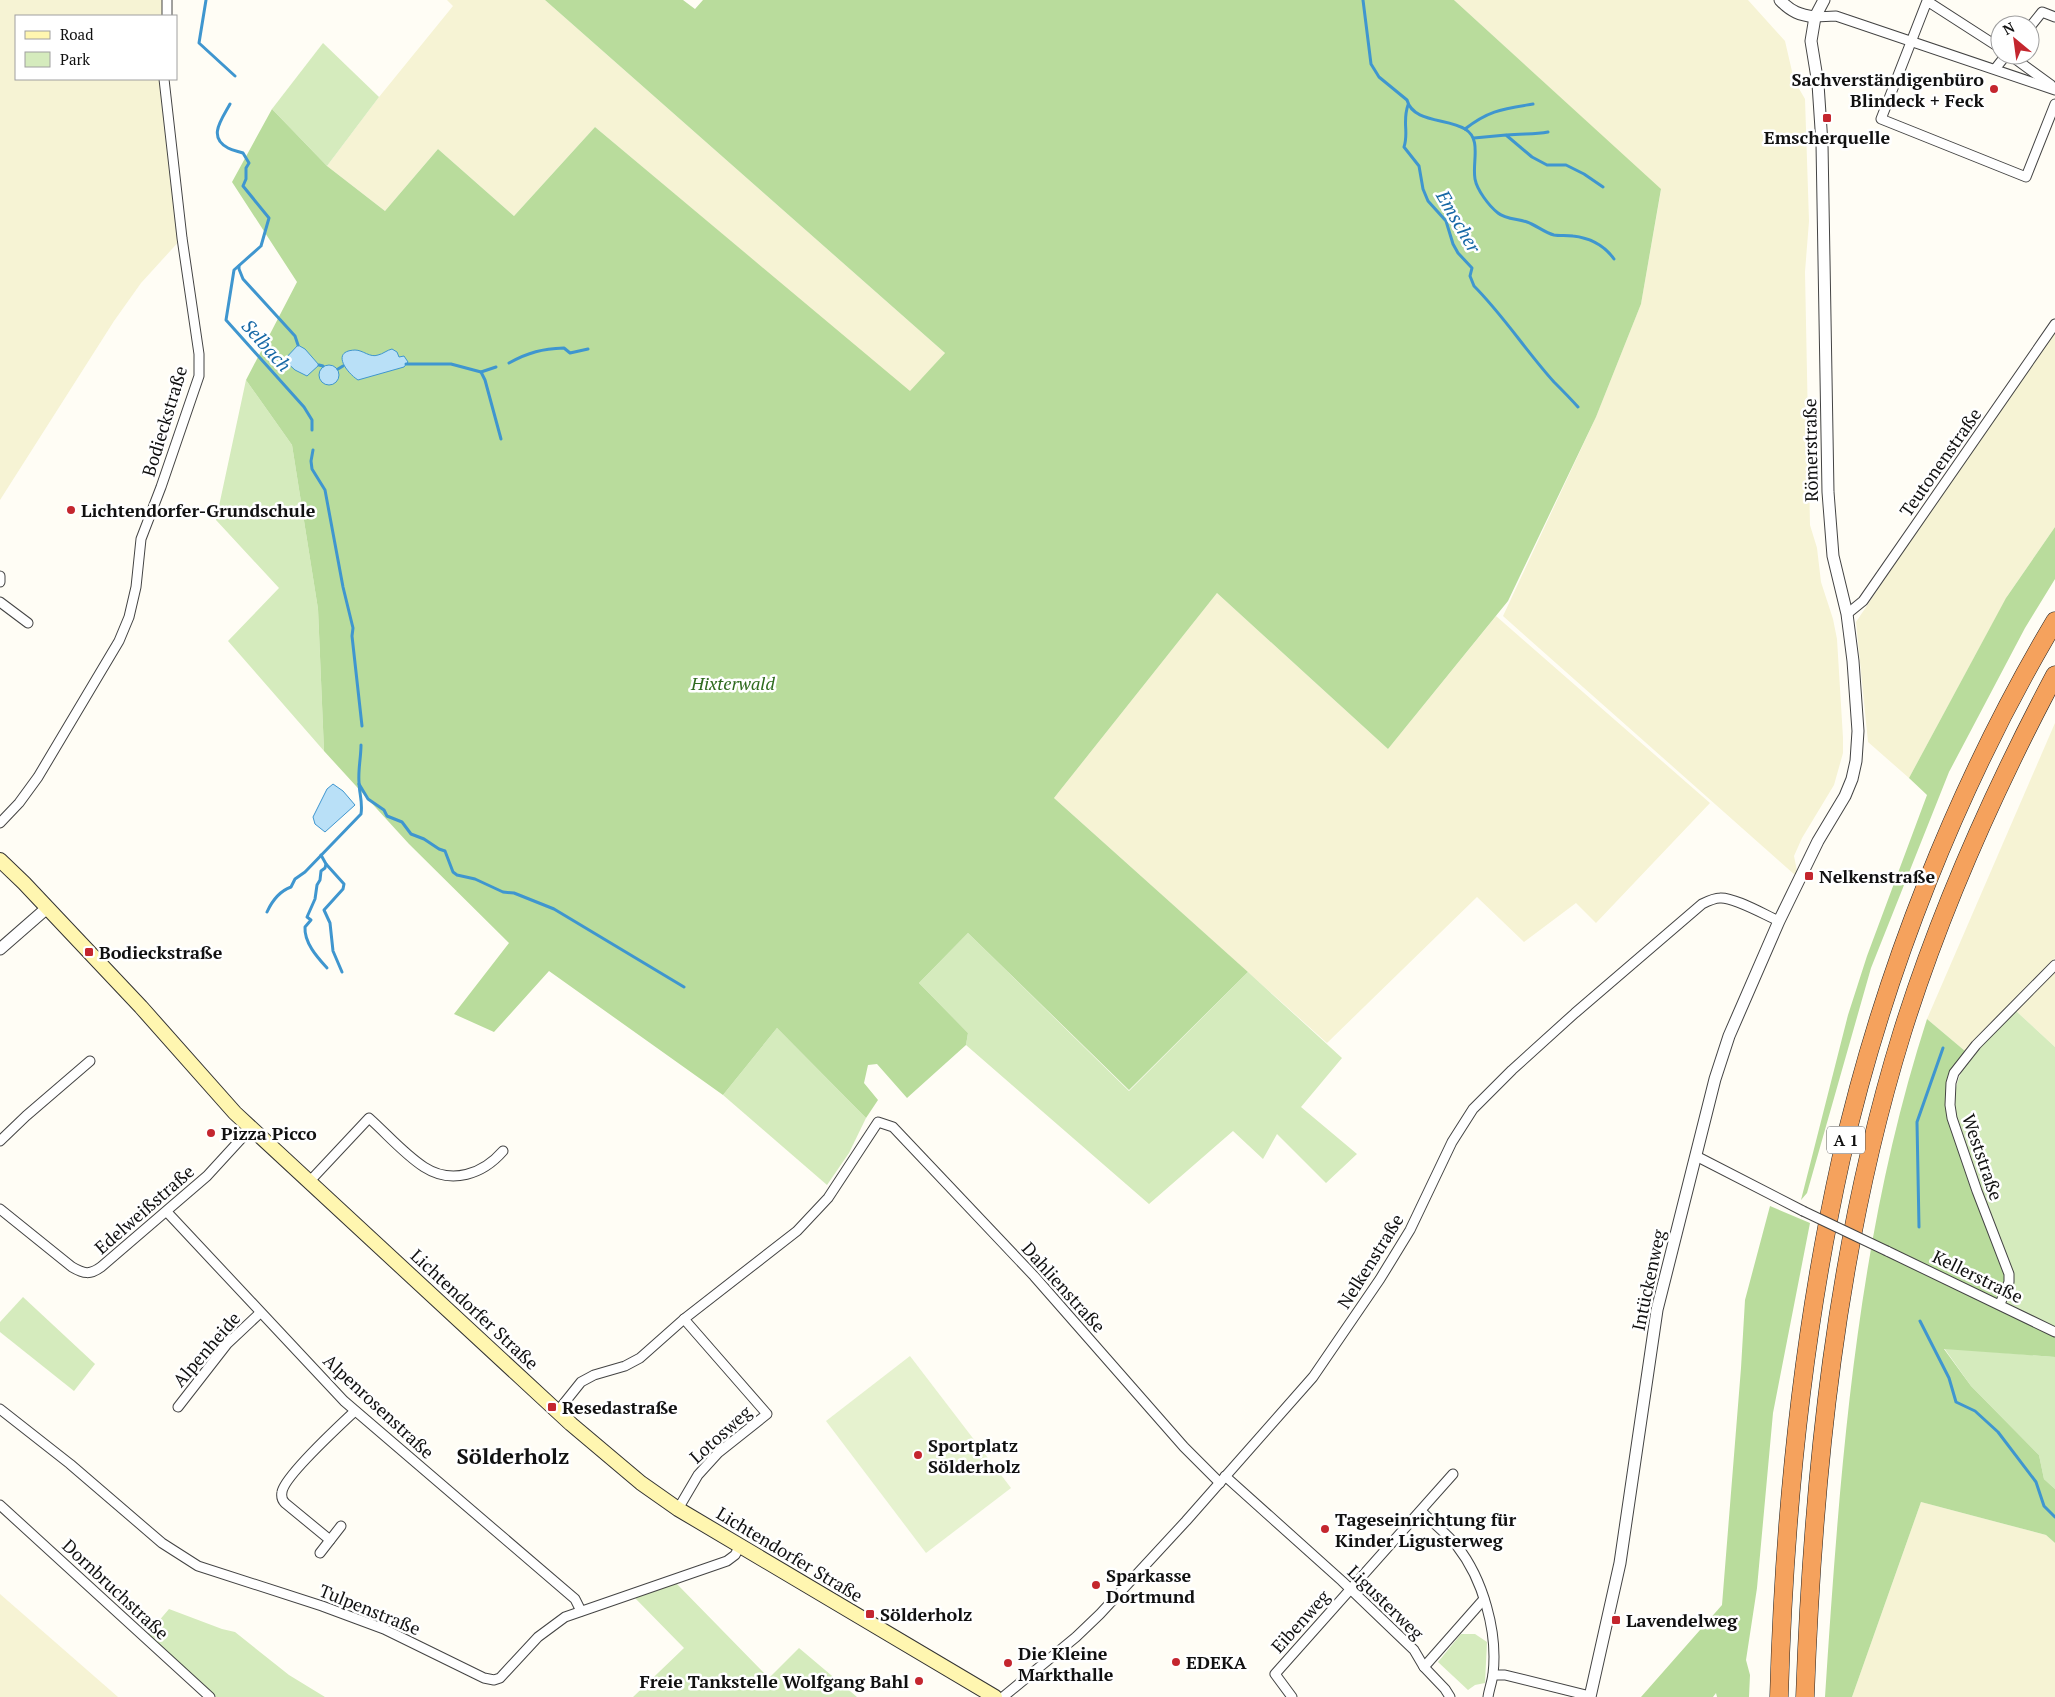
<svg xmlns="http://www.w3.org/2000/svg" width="2055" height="1697" viewBox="0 0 2055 1697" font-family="'PT Serif',serif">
<rect width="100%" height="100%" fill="#fffdf5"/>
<g fill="#f6f3d4">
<polygon points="0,0 167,0 166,16 16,16 16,79 164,79 182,238 141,283 114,321 0,500"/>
<polygon points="447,0 545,0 945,353 910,392 595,127 514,216 438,149 385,211 327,166 379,97 453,6"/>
<polygon points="1454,0 1748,0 1785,41 1794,80 1805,99 1809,221 1805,272 1810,525 1817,548 1821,582 1833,619 1837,639 1843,738 1843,753 1834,785 1802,838 1794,856 1797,871 1795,875 1503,616 1596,417 1641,304 1661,190"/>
<polygon points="2055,324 2055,527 2008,595 1909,778 1868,742 1856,622"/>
<polygon points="1217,593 1388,749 1496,616 1710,803 1596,923 1576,903 1524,942 1477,897 1327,1043 1054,798"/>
<polygon points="2055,723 2055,958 1965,1051 1927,1019"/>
<polygon points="2055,971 2055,1047 2016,1011"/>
<polygon points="1921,1502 2046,1535 2055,1543 2055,1697 1852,1697"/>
<polygon points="0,1594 118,1697 0,1697"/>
</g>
<g fill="#d5ebbd">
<polygon points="323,43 379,97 327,166 272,109"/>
<polygon points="246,380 292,445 318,609 324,751 228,641 279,588 216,520"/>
<polygon points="968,933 1129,1091 1248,972 1342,1058 1301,1107 1357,1154 1326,1183 1277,1134 1263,1159 1233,1131 1149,1204 966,1045 968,1033 919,983"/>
<path d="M 2016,1011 L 2055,1047 L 2055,1327 L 2002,1302 L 2014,1278 L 1980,1191 L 1956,1117 C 1947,1067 1984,1042 2016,1011 Z"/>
<polygon points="777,1028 866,1118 849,1153 827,1185 723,1095"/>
<polygon points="23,1297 95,1364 74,1391 0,1332 0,1322"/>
<polygon points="1944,1348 2055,1357 2055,1489 2044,1479 2039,1455 1971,1386"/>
<polygon points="675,1582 769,1678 799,1648 857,1697 633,1697 684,1648 633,1596"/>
<polygon points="169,1609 222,1629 235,1632 289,1675 325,1697 216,1697 146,1636"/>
<polygon points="1461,1634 1475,1634 1487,1642 1485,1683 1475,1685 1468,1690 1438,1662"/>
</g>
<g fill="#b9dc9c">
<polygon points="545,0 683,0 695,9 703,0 1454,0 1661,189 1641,304 1596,417 1508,601 1388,749 1217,593 1054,798 1248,972 1129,1090 968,933 919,983 968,1033 966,1045 907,1098 877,1064 868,1065 864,1083 878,1100 866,1118 777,1028 723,1095 549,971 494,1032 454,1014 509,943 409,844 324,751 318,609 292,445 246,380 297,282 232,182 272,109 327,166 385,211 438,149 514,216 595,127 910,391 945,353"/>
<polygon points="2055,527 2055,579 2025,628 1949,772 1871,968 1807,1193 1801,1200 1848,1015 1867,956 1927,795 1909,778 2006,598"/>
<path d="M 1927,1019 L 1965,1051 L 1951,1072 L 1946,1095 L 1948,1120 L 1972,1192 L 2007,1273 L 2007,1282 L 1996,1305 L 2055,1336 L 2055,1357 L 1944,1349 L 1971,1386 L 2039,1455 L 2044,1479 L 2055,1489 L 2055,1543 L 2046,1535 L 1921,1502 L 1852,1697 L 1825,1697 C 1840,1469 1856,1238 1927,1019 Z"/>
<polygon points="1770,1206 1810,1223 1773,1413 1757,1588 1746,1660 1750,1675 1749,1697 1717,1697 1716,1693 1713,1697 1641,1697 1722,1605 1741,1368 1745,1300"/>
</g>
<polygon fill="#e6f2cf" points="910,1356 1011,1488 926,1553 826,1421"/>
<g fill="#b9e0f7" stroke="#3f96cf">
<polygon points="298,345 305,349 319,365 307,376 295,370 284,360"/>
<path d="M 392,349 L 397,352 L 399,357 L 404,356 L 408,362 L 404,367 L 358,380 C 347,373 330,351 355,350 C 363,350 370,358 378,355 C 383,354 387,350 392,349 Z"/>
<circle cx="329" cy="375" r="10"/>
<polygon points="333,784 343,791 355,805 325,832 315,824 313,817 327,789"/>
</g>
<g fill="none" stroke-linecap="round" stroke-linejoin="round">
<g stroke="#3f96cf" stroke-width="3">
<polyline points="206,0 199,43 235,76"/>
<path d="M 1363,0 L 1371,64 L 1379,77 L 1407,100 C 1413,123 1448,118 1465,129 C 1482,139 1472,162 1475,179 C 1477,190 1489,206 1498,213 C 1505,219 1518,219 1527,222 C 1536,225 1545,233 1554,235 C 1560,236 1567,235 1573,236 C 1591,238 1604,245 1614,259"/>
<path d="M 230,104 C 222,119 207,137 228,148 C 233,151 238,151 243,153 L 249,163 L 246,168 L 246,179 L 243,186 L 269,218 L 261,246 L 234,270 L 226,320 L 304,407 L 312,420 L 312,430"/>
<path d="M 1408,105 C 1402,122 1409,132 1404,147 L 1419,166 L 1423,189 L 1428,201 L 1446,221 L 1453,244 L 1458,253 L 1472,268 L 1470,276 L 1474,286 C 1503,315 1526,351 1554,382 C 1562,390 1570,398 1578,407"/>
<path d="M 1465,129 C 1489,110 1503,109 1533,104"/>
<path d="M 1507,135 C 1521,133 1534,135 1548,132"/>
<polyline points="1474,138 1506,135 1532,157 1547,165 1566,165 1584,174 1603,187"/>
<polyline points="239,266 239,269 243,279 295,336 298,345"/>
<path d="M 509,363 C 529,352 542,349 564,348 L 570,353 L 588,349"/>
<polyline points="406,364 451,364 481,372 496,367"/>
<polyline points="319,365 323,366"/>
<polyline points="338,369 343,366"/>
<polyline points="481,372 485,380 501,439"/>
<polyline points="313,450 311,461 312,469 325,490 343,587 353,628 352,636 362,726"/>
<polyline points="359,784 368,799 384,810 387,816 402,822 411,834 424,839 439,849 445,851 453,872 457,875 475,879 503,892 514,893 554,909 684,987"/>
<path d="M 321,855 L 326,864 L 325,868 L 321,871 L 320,880 L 317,885 L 315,899 L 307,917 L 311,920 L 305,927 C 304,943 318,958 327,968"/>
<polyline points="326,864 344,884 343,889 324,910 330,923 333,951 342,972"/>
<path d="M 267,912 C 272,901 280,891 291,887 L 295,879 L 305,872 L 361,814 C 363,802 359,793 359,782 C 358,770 361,757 361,745"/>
<polyline points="1919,1227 1917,1122 1943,1048"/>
<polyline points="1920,1321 1949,1378 1956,1402 1975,1411 1998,1432 2036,1482 2044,1506 2055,1517"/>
</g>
<g stroke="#444" stroke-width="11">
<g id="minor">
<polyline points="167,16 167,0"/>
<polyline points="1815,17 1836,16 2055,90"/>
<polyline points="2030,27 2042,12 2055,17"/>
<polyline points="2000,48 1927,1 1881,119 2026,177 2055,104"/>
<polyline points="2010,55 2051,85"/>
<polyline points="1995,69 2006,55"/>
<polyline points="0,576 0,582"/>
<polyline points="0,602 28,623"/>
<polyline points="1847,614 1863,601 2055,324"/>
<polyline points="0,823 19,803 38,777 119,641 129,617 136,587 141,539 161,487 199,376 199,354 182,238 164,79"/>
<polyline points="0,1141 26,1116 90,1061"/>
<polyline points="1696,1156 1803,1211"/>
<path d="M 309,1182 L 369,1118 C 387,1134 404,1154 424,1167 C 452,1185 483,1174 503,1151"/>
<path d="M 0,1209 L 72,1267 C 84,1274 90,1275 101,1267 L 207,1176 L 251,1128"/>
<polyline points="167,1212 344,1401 575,1599 581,1611"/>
<polyline points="1887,1251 2055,1332"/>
<polyline points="2000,1304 2009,1282 2009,1274 1977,1191 1952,1118 1950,1105 1951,1083 1954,1073 1976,1045 2055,965"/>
<polyline points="178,1407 227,1344 260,1313"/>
<polyline points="0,1409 70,1464 162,1543 198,1566 322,1606 384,1629 484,1678 494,1680 500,1678 538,1637 565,1617 727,1561 735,1555 740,1546"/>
<polyline points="557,1412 581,1382 594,1375 625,1366 640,1358 684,1319 797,1231 828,1198 878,1122 893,1127 1034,1276 1184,1447 1220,1483"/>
<polyline points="1225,1476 1342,1581 1414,1650 1424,1667 1445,1689 1450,1697"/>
<polyline points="0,1505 210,1697"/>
<polyline points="678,1509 698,1475 718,1453 767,1414 684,1319"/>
<path d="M 1421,1511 C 1432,1522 1446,1533 1457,1546 C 1483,1579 1498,1632 1493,1674 C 1492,1682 1489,1690 1488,1697"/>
<path d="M 330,1540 L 285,1503 C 282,1500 281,1497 282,1492 C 284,1477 341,1424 355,1411"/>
<polyline points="320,1553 341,1526"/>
<polyline points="1424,1667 1484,1599"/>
<polyline points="1493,1675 1505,1675 1590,1696"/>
<path d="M 1003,1697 L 1076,1637 L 1100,1614 L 1186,1521 L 1313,1377 L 1380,1279 L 1410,1230 L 1452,1142 L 1473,1109 L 1512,1070 L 1575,1013 L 1702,904 C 1708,901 1714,898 1720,898 C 1734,897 1765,915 1779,921"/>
<polyline points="1292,1697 1275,1674 1453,1474"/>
</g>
</g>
<g stroke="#444" stroke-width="13">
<g id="tertiary">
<path d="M 1780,0 C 1791,12 1800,15 1815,17"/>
<polyline points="0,949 47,908"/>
<polyline points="1590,1697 1620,1563 1657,1310 1715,1079 1729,1036 1779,921 1818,841 1845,796 1852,779 1856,761 1858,731 1853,661 1847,614 1833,556 1828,492 1822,144 1818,84 1811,41 1815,17 1824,0"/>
</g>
</g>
<g stroke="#333" stroke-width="16">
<polyline id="secondary" points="0,860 24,883 141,1007 235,1113 571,1424 641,1483 678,1509 995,1697"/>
</g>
<g stroke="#222" stroke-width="19">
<g id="motorway">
<path d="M 1779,1697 C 1784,1517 1802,1335 1841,1159 C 1883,974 1958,784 2055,621"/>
<path d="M 1805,1697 C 1813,1474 1836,1247 1902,1033 C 1941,908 1994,790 2055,675"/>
</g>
</g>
<use href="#minor" stroke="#fff" stroke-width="9"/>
<use href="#tertiary" stroke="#fff" stroke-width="11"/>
<use href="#secondary" stroke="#fff6b0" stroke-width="14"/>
<use href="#motorway" stroke="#f5a25d" stroke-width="18"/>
<g stroke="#444" stroke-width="11" stroke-linecap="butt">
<polyline id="minor-bridge" points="1803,1211 1887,1251"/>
</g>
<use href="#minor-bridge" stroke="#fff" stroke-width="9"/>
</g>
<g fill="#c4262e" stroke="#fff" stroke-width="2">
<circle cx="1994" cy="89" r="5"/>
<rect x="1822" y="113" width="10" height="10" rx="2.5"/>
<circle cx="71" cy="510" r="5"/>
<rect x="1804" y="871" width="10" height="10" rx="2.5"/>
<rect x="84" y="947" width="10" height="10" rx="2.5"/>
<circle cx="211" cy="1133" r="5"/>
<rect x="547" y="1402" width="10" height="10" rx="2.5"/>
<circle cx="918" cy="1455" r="5"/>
<circle cx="1325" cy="1529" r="5"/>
<circle cx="1096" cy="1585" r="5"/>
<rect x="865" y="1609" width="10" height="10" rx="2.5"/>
<rect x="1611" y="1615" width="10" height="10" rx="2.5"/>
<circle cx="1176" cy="1662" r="5"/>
<circle cx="1008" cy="1663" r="5"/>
<circle cx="919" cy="1681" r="5"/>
</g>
<g text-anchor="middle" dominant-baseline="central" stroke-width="5" stroke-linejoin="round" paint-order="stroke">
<rect fill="#fff" stroke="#585858" stroke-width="1" x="1827" y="1126.5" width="38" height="27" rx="4"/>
<g font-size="16" font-weight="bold" fill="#111">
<text x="1846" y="1140">A 1</text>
</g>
<g font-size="18" font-weight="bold" fill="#111" stroke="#fff" text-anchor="start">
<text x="1984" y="79" text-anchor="end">Sachverständigenbüro<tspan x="1984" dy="21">Blindeck + Feck</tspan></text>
<text x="1827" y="137" text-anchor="middle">Emscherquelle</text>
<text x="81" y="510">Lichtendorfer-Grundschule</text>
<text x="1819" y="876">Nelkenstraße</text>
<text x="99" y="952">Bodieckstraße</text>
<text x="221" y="1133">Pizza Picco</text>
<text x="562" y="1407">Resedastraße</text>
<text x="928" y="1445">Sportplatz<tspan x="928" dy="21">Sölderholz</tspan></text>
<text x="1335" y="1519">Tageseinrichtung für<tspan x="1335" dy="21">Kinder Ligusterweg</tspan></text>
<text x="1106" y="1575">Sparkasse<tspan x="1106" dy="21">Dortmund</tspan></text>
<text x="880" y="1614">Sölderholz</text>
<text x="1626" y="1620">Lavendelweg</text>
<text x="1018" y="1653">Die Kleine<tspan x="1018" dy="21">Markthalle</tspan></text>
<text x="1186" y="1662">EDEKA</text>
<text x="909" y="1681" text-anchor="end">Freie Tankstelle Wolfgang Bahl</text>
</g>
<g font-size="18" fill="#111" stroke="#fff">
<text transform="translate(164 421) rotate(-73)">Bodieckstraße</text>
<text transform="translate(1810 450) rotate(-91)">Römerstraße</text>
<text transform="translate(1940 462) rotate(-55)">Teutonenstraße</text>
<text transform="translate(1983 1157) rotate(71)">Weststraße</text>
<text transform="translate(144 1209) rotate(-41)">Edelweißstraße</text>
<text transform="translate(1370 1261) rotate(-58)">Nelkenstraße</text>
<text transform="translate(1978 1276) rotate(26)">Kellerstraße</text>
<text transform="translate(1648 1280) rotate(-78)">Intückenweg</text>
<text transform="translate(1064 1287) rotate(48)">Dahlienstraße</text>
<text transform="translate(475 1309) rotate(43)">Lichtendorfer Straße</text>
<text transform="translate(206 1349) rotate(-49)">Alpenheide</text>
<text transform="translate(379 1406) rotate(43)">Alpenrosenstraße</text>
<text transform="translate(720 1434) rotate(-42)">Lotosweg</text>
<text transform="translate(790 1554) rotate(31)">Lichtendorfer Straße</text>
<text transform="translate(116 1589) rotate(43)">Dornbruchstraße</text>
<text transform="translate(1386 1602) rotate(44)">Ligusterweg</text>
<text transform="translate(370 1609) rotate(22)">Tulpenstraße</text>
<text transform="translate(1300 1621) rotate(-48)">Eibenweg</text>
</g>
<g font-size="18" font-style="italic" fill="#2f6b1f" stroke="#fff">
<text x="733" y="683">Hixterwald</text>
</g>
<g font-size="19" font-style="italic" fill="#1768a6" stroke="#fff">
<text transform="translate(1459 221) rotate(60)">Emscher</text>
<text transform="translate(267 345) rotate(48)">Selbach</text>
</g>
<g font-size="22" font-weight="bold" fill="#111" stroke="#fff">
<text x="513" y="1455">Sölderholz</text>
</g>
</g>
<rect x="15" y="15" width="162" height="65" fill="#ffffff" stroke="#a0a0a0"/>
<rect x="25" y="31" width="25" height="8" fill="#fff6b0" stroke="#a0a0a0"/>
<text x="60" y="40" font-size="15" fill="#111111">Road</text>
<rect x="25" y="52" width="25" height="15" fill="#d5ebbd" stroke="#a0a0a0"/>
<text x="60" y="65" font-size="15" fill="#111111">Park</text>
<g transform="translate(2015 40) rotate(331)"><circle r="24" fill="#ffffff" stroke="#a0a0a0"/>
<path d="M0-4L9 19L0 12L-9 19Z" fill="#c4262e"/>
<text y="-8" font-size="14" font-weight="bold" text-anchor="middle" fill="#111111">N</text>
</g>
</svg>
